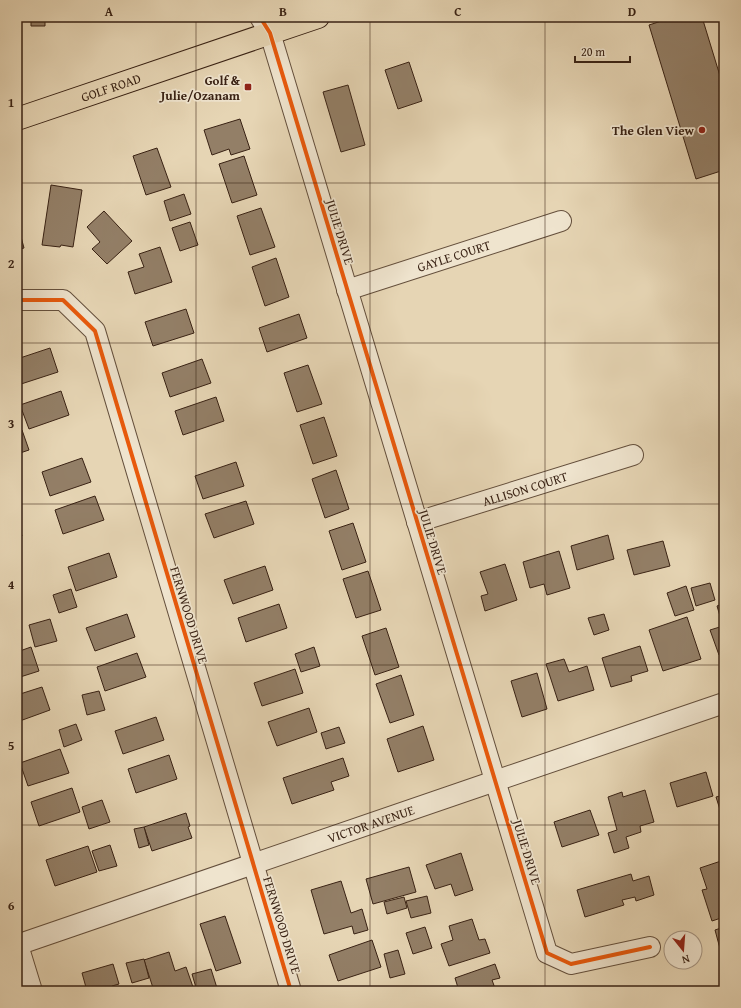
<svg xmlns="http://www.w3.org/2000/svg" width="741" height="1008" viewBox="0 0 741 1008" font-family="'Gentium Book Plus',serif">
<rect width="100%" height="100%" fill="#e6d5b4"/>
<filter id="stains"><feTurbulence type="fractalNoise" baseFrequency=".005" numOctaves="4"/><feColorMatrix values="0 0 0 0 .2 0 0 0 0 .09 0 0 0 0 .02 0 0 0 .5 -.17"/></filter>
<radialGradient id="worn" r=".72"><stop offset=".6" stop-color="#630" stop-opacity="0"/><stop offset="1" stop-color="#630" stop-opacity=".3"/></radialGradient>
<g fill="#937f67" stroke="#392214">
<polygon points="31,17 66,17 66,19 45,19 45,26 31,26"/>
<polygon points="78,17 114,17 114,19 78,20"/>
<polygon points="674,17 702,17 724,89 724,170 696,179 649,25"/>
<polygon points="409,62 422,101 398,109 385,70"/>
<polygon points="348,85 365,145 341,152 323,92"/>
<polygon points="240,119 250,149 231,155 229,149 212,155 204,130"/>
<polygon points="157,148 171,187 146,195 133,156"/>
<polygon points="244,156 257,195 232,203 219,164"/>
<polygon points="51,185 82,190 73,247 61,245 60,247 42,245"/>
<polygon points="184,194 191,214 170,221 164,201"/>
<polygon points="261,208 275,247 250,255 237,216"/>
<polygon points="104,211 132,241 107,264 92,249 100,242 87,227"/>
<polygon points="17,222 24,248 17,250"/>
<polygon points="190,222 198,245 180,251 172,228"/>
<polygon points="160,247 172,282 135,294 128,272 144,267 139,254"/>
<polygon points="276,258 289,297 265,306 252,267"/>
<polygon points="186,309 194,333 153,346 145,322"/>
<polygon points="299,314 307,338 267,352 259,328"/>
<polygon points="50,348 58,372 18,385 17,359"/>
<polygon points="202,359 211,383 170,397 162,373"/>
<polygon points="308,365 322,404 297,412 284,373"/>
<polygon points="61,391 69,415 29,429 20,405"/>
<polygon points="216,397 224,421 183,435 175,411"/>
<polygon points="324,417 337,456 313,464 300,425"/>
<polygon points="22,430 29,450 17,454 17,431"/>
<polygon points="82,458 91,482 50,496 42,472"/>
<polygon points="236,462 244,486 203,499 195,476"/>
<polygon points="336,470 349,509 325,518 312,479"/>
<polygon points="95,496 104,520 63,534 55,510"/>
<polygon points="246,501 254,524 214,538 205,514"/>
<polygon points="17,519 22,536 17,538"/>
<polygon points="353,523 366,562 342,570 329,531"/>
<polygon points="608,535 614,559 577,570 571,546"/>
<polygon points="663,541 670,566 634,575 627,550"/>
<polygon points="559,551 570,588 547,595 544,584 530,588 523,562"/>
<polygon points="109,553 117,577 76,591 68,567"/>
<polygon points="505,564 517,600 485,611 481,596 488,594 480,572"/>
<polygon points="265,566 273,590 233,604 224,580"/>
<polygon points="368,571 381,610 356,618 343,579"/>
<polygon points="710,583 715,600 696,606 691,588"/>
<polygon points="686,586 694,610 675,616 667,593"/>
<polygon points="71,589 77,607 59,613 53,595"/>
<polygon points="724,603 724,653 719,655 710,630 723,626 717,606"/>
<polygon points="279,604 287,628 246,642 238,618"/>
<polygon points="127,614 135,637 95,651 86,628"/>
<polygon points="604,614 609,630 594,635 588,618"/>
<polygon points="687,617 701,659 663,671 649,630"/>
<polygon points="50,619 57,641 35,647 29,625"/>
<polygon points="386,628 399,667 375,675 362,636"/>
<polygon points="640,646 648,671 631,676 632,681 611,687 602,658"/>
<polygon points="31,647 39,671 17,678 17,652"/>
<polygon points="314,647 320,666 301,672 295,654"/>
<polygon points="137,653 146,677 105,691 97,667"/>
<polygon points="564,659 569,672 587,666 594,690 558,701 546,664"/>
<polygon points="295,669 303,693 262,706 254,683"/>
<polygon points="537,673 547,709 522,717 511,681"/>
<polygon points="401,675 414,715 390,723 376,684"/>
<polygon points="42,687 50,710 17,722 17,695"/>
<polygon points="99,691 105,710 87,715 82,695"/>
<polygon points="309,708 317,732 277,746 268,722"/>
<polygon points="156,717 164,740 123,754 115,731"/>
<polygon points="76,724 82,740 64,747 59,730"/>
<polygon points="423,726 434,760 398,772 387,739"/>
<polygon points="339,727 345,743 326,749 321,733"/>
<polygon points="60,749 69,773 28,786 20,763"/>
<polygon points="169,755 177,779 136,793 128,769"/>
<polygon points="343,758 349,776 331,782 334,790 292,804 283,778"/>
<polygon points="706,772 713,796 677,807 670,783"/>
<polygon points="72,788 80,812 39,826 31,802"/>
<polygon points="645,790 654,822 640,826 641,832 626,837 629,848 614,853 608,833 617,830 608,797 622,792 623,797"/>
<polygon points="724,795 724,819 723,819 716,797"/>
<polygon points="102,800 110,822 89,829 82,807"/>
<polygon points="590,810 599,835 562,847 554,822"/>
<polygon points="186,813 190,826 188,827 192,838 152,851 144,827"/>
<polygon points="144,827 149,845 139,848 134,829"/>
<polygon points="110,845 117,866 99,871 92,851"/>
<polygon points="88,846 97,872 55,886 46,860"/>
<polygon points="461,853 473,890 455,896 451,884 435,889 426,865"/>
<polygon points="724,860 724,917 712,921 702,890 707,889 700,868"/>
<polygon points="409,867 416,892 373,904 366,879"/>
<polygon points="631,874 633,881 649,876 654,895 636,901 635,897 622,900 624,905 585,917 577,890"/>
<polygon points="341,881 351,913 362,909 368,930 354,934 352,926 324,934 311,890"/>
<polygon points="427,896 431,913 411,918 406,901"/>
<polygon points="404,897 407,908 387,914 384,902"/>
<polygon points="225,916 241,963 216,971 200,924"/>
<polygon points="472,919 479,940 485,939 490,953 449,966 441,944 453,940 449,926"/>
<polygon points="425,927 432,948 413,954 406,933"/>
<polygon points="724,927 724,955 722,956 715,930"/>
<polygon points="372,940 381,967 338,981 329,955"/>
<polygon points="398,950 405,974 390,978 384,954"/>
<polygon points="169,952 175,971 186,967 193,987 181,991 154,991 144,960"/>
<polygon points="144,959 149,978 132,983 126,963"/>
<polygon points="113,964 119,984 112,986 114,991 87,991 82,973"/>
<polygon points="495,964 500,978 492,980 496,991 459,991 455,978"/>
<polygon points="211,969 217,988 208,991 197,991 192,974"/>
</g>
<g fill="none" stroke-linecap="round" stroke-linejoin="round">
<g stroke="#644f3c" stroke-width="22">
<g id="minor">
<polyline points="260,17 270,33 547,953 571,964 650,947"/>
<path id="s1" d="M 347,290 L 561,221"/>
<polyline points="17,300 63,300 95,331 291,991"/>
<path id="s2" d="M 417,522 L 633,455"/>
<polyline points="17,942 32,991"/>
<path id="s3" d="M 17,945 L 495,781 L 724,703"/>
</g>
</g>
<g stroke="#392214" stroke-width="24">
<g id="major">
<path id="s4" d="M 17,119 L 318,17"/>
</g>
</g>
<use href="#minor" stroke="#efe4ce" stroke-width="20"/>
<use href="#major" stroke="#e6d5b4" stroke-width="22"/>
<g stroke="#efe4ce" stroke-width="6">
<g id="cycleway">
<polyline points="260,17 270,33 547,953 571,964 650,947"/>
<polyline points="17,300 63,300 95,331 291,991"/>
</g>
</g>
<use href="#cycleway" stroke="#e8590c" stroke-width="4"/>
</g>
<path fill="none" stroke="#392214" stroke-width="1" stroke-opacity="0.55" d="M 196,17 L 196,991M 370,17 L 370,991M 545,17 L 545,991M 17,183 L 724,183M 17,343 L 724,343M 17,504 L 724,504M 17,665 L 724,665M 17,825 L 724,825"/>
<g fill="#8f2418" stroke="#efe4ce" stroke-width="1.5">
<rect x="244" y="83" width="8" height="8" rx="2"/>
<circle cx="702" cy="130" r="4"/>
</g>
<g text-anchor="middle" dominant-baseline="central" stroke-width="3.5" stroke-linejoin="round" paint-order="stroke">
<g font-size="13" font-weight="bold" fill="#392214" stroke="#efe4ce" text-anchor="end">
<text x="240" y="80">Golf &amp;<tspan x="240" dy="15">Julie/Ozanam</tspan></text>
<text x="694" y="130">The Glen View</text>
</g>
<g font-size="13" fill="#392214" stroke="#efe4ce">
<text stroke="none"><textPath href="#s4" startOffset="99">GOLF ROAD</textPath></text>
<text transform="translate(340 232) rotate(73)">JULIE DRIVE</text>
<text stroke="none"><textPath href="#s1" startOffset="112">GAYLE COURT</textPath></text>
<text stroke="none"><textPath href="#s2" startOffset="113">ALLISON COURT</textPath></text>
<text transform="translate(433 542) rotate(73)">JULIE DRIVE</text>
<text transform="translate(189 615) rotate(73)">FERNWOOD DRIVE</text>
<text stroke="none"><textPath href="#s3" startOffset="374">VICTOR AVENUE</textPath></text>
<text transform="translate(527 852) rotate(73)">JULIE DRIVE</text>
<text transform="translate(282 925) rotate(73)">FERNWOOD DRIVE</text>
</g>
</g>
<rect width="741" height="1008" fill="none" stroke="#e6d5b4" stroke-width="44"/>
<g transform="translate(683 950) rotate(163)"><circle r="19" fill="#efe4ce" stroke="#a69684"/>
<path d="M0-3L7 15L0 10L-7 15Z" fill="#8f2418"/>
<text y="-6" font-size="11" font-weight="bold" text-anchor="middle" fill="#392214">N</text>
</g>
<path d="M575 56v6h55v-6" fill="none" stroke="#392214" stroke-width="2"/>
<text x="581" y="56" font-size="12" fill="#392214" stroke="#efe4ce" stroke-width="3" paint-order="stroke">20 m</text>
<rect x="22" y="22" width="697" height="964" fill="none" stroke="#392214" stroke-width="1.5"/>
<g font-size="13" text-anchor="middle" font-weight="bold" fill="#392214">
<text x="109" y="16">A</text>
<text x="283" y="16">B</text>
<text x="458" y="16">C</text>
<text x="632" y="16">D</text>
<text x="11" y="107">1</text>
<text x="11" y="268">2</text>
<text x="11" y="428">3</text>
<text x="11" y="589">4</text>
<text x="11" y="750">5</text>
<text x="11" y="910">6</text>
</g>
<rect width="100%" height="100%" filter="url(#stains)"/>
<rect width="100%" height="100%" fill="url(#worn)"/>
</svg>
